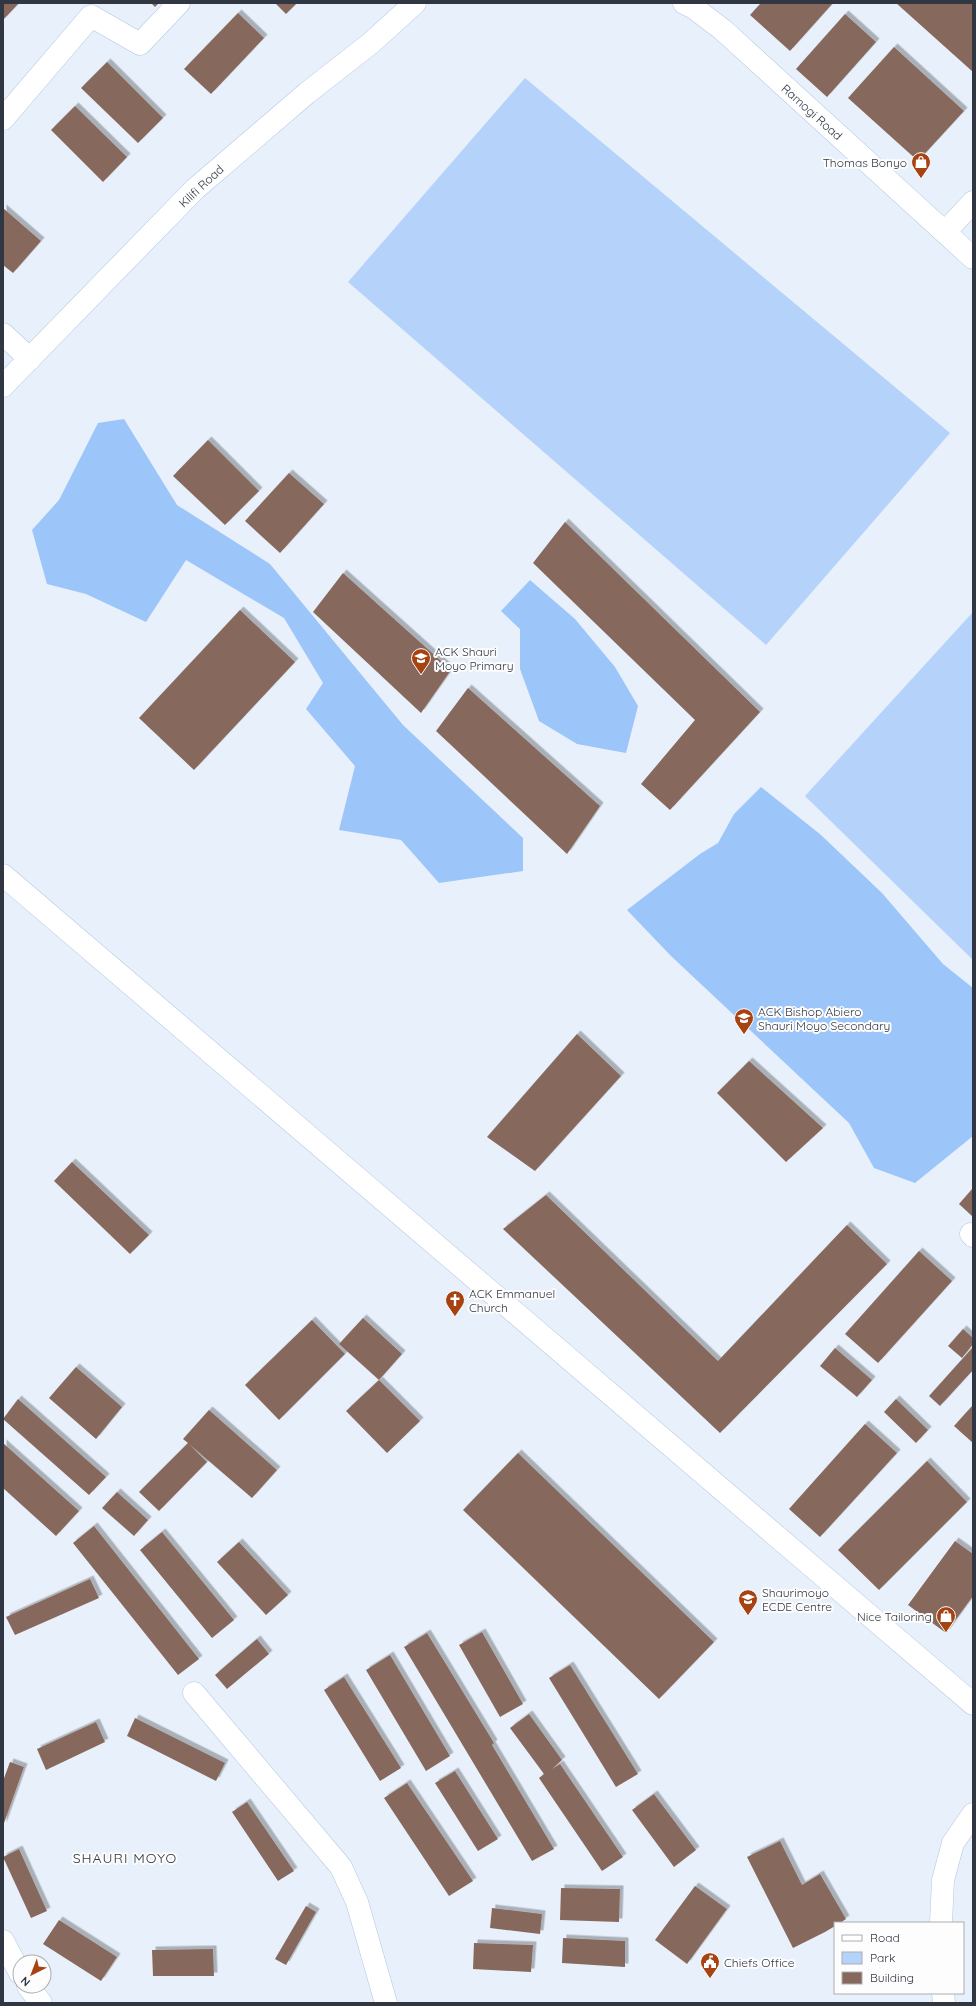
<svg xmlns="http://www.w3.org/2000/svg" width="976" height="2006" viewBox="0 0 976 2006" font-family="Quicksand,sans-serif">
<defs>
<filter id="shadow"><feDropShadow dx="3.5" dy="-3.5" stdDeviation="0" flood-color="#0004"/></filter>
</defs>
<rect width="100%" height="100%" fill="#e8f0fb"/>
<g fill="#b5d3fa">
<polygon points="525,78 950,433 766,645 348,282"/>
<polygon points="973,612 973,960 805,796"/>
</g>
<g fill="#9cc5fa">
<polygon points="124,419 177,505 270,564 403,725 523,838 523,871 439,883 401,840 339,830 355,766 306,709 323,683 284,618 186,560 146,622 86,594 47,584 32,530 59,500 98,423"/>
<polygon points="530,580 575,619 615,667 638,706 626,753 577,744 539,721 520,669 520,629 501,611"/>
<polygon points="761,787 821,835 882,893 943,964 973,988 973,1136 915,1183 874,1168 849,1123 671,956 627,910 700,854 718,843 734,814"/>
</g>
<g fill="#87685d" filter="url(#shadow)">
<polygon points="3,3 19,3 3,20"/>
<polygon points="151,3 159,3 155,7"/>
<polygon points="275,3 297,3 286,14"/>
<polygon points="761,3 833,3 790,51 750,15"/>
<polygon points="896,3 973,3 973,72 915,20"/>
<polygon points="238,13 264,38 211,94 184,69"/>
<polygon points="845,14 876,42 827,97 796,69"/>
<polygon points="894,47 964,111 918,161 848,98"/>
<polygon points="107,62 163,118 138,143 81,88"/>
<polygon points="75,106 127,157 103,182 51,130"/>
<polygon points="3,208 41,241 13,273 3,265"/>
<polygon points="208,440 259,491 225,525 173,476"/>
<polygon points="289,473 324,504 280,553 245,521"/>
<polygon points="565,522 760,712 670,810 641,784 695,720 533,563"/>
<polygon points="343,573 451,670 421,713 313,612"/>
<polygon points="240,610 295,662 194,770 139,718"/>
<polygon points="468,688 600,806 567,854 436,731"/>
<polygon points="577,1034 621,1076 535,1171 487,1137"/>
<polygon points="749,1061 823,1128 786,1162 717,1093"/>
<polygon points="72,1162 149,1235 130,1254 54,1181"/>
<polygon points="973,1188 973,1217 959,1204"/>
<polygon points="546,1195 718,1361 847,1225 887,1264 720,1433 503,1229"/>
<polygon points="919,1251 952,1281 878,1363 845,1334"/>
<polygon points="363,1318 402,1354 379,1380 339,1344"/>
<polygon points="312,1320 345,1354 279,1420 245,1385"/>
<polygon points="963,1329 973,1338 973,1344 962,1358 948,1346"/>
<polygon points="973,1347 973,1370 940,1406 929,1396"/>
<polygon points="835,1348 872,1380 857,1397 820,1366"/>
<polygon points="76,1367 122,1407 96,1439 49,1398"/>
<polygon points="379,1380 420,1421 387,1453 346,1411"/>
<polygon points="18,1399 106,1477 89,1495 3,1419"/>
<polygon points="896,1399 928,1430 916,1443 884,1412"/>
<polygon points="973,1405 973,1443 954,1426"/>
<polygon points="209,1410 277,1470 252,1498 189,1444 207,1462 159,1511 139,1492 188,1443 183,1439"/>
<polygon points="865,1424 897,1453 820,1537 789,1509"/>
<polygon points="3,1443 79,1511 56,1536 3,1488"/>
<polygon points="518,1453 714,1642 659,1699 463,1510"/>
<polygon points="927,1461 967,1502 879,1590 838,1550"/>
<polygon points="117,1492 148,1520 134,1536 102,1508"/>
<polygon points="94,1526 199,1659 178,1675 73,1543"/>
<polygon points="162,1532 234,1620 212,1638 140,1550"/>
<polygon points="955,1541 973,1554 973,1596 946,1633 908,1605"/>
<polygon points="239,1542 288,1595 266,1615 217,1562"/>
<polygon points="90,1579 99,1598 15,1635 6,1617"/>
<polygon points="482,1632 523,1704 500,1717 459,1645"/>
<polygon points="427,1633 494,1743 492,1745 554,1849 532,1861 404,1647"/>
<polygon points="257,1639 269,1654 227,1689 215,1675"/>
<polygon points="390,1655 450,1756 426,1771 366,1670"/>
<polygon points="570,1665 638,1774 616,1787 549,1678"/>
<polygon points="344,1677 401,1768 380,1781 324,1690"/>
<polygon points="529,1714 562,1760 552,1769 560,1764 623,1857 602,1871 539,1778 544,1774 510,1728"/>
<polygon points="135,1718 225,1763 216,1781 127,1736"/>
<polygon points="96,1722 105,1742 46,1770 37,1749"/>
<polygon points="10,1762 24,1767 3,1826 3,1781"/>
<polygon points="455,1771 498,1839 478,1851 435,1783"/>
<polygon points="407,1783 473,1881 449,1896 384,1798"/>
<polygon points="654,1794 696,1850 674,1867 632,1810"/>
<polygon points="247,1802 294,1871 278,1881 232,1812"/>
<polygon points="780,1841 802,1885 820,1874 846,1919 840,1923 835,1923 835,1926 825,1932 793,1948 747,1857"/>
<polygon points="19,1849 47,1911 31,1918 3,1857"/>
<polygon points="695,1886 727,1909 687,1964 655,1940"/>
<polygon points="561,1888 620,1889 619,1922 560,1920"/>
<polygon points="306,1906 316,1912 286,1965 275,1959"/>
<polygon points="492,1908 542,1914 540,1934 490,1928"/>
<polygon points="59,1920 117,1957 101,1981 43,1944"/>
<polygon points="563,1938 625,1941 625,1967 562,1963"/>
<polygon points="474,1943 533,1945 531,1972 473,1969"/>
<polygon points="213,1949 214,1976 153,1976 152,1950"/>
</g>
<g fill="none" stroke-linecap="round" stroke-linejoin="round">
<g stroke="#b3c7e2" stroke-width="23">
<g id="minor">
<polyline points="3,119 91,16 140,44 179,3"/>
<polyline points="945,232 973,202"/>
<polyline points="3,334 30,359"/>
<polyline points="3,875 973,1704"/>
<polyline points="971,1234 973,1236"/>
<polyline points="194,1693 341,1867 357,1902 386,2003"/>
<polyline points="3,1941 20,1973"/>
<polyline points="28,1986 41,2003"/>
</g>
</g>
<g stroke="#b3c7e2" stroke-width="23">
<g id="tertiary">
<polyline points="941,1923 943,1880 953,1843 973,1814"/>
<polyline points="943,1993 944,2003"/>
</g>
</g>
<g stroke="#b3c7e2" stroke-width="23">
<g id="secondary">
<polyline points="684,3 694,8 723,30 973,258"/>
<polyline points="3,386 195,189 307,93 371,43 415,3"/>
</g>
</g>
<use href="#minor" stroke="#fff" stroke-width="22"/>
<use href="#tertiary" stroke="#fff" stroke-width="22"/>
<use href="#secondary" stroke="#fff" stroke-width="22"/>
</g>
<defs>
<g id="shop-pin" transform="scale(1)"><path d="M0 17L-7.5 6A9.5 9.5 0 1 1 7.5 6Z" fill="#a74312" stroke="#fdfdfd"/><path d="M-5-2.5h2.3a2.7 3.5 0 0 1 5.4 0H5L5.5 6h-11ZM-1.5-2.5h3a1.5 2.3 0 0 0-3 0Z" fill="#fff"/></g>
<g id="school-pin" transform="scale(1)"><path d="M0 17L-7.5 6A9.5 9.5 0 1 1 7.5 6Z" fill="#a74312" stroke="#fdfdfd"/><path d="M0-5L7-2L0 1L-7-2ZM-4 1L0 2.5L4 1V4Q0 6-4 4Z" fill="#fff"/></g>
<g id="church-pin" transform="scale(1)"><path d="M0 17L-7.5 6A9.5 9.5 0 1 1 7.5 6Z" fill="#a74312" stroke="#fdfdfd"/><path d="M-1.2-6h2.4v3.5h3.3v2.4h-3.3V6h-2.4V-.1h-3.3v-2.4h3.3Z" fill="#fff"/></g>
<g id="civic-pin" transform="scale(1)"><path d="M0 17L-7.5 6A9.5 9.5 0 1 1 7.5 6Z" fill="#a74312" stroke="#fdfdfd"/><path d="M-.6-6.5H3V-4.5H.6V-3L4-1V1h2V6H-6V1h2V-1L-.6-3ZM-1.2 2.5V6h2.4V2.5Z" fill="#fff"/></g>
</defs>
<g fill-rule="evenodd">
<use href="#shop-pin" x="921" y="162"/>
<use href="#school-pin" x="421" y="658"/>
<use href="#school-pin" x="744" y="1018"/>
<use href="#church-pin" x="455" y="1300"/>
<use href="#school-pin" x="748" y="1599"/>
<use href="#shop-pin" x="946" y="1616"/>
<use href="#civic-pin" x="710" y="1962"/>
</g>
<g text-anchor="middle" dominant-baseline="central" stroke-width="4" stroke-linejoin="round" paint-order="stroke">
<g font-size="12" fill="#303742" stroke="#fdfdfd">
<text transform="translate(812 112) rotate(42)">Ramogi Road</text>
<text transform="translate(201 186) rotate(-43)">Kilifi Road</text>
</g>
<g font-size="12" fill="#303742" stroke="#fdfdfd" text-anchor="start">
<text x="907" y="162" text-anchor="end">Thomas Bonyo</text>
<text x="435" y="651">ACK Shauri<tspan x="435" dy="14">Moyo Primary</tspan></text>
<text x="758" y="1011">ACK Bishop Abiero<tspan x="758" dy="14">Shauri Moyo Secondary</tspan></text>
<text x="469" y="1293">ACK Emmanuel<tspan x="469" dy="14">Church</tspan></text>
<text x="762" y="1592">Shaurimoyo<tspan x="762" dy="14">ECDE Centre</tspan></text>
<text x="932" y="1616" text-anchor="end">Nice Tailoring</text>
<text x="724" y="1962">Chiefs Office</text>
</g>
<g font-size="14" letter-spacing="1" fill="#303742" stroke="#fdfdfd">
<text x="125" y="1858">SHAURI MOYO</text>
</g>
</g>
<rect width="976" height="2006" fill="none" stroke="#303742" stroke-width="8"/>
<rect x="834" y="1922" width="130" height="72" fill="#fdfdfd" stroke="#abaeb2"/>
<rect x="842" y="1935" width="20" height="6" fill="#ffffff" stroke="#abaeb2"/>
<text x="870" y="1942" font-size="12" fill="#303742">Road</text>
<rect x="842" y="1952" width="20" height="12" fill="#b5d3fa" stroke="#abaeb2"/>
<text x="870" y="1962" font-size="12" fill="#303742">Park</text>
<rect x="842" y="1972" width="20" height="12" fill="#87685d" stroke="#abaeb2"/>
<text x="870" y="1982" font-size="12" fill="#303742">Building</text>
<g transform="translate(32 1974) rotate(222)"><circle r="19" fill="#fdfdfd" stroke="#abaeb2"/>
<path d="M0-3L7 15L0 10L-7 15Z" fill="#a74312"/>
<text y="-6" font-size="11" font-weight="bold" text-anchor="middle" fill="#303742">N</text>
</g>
</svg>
